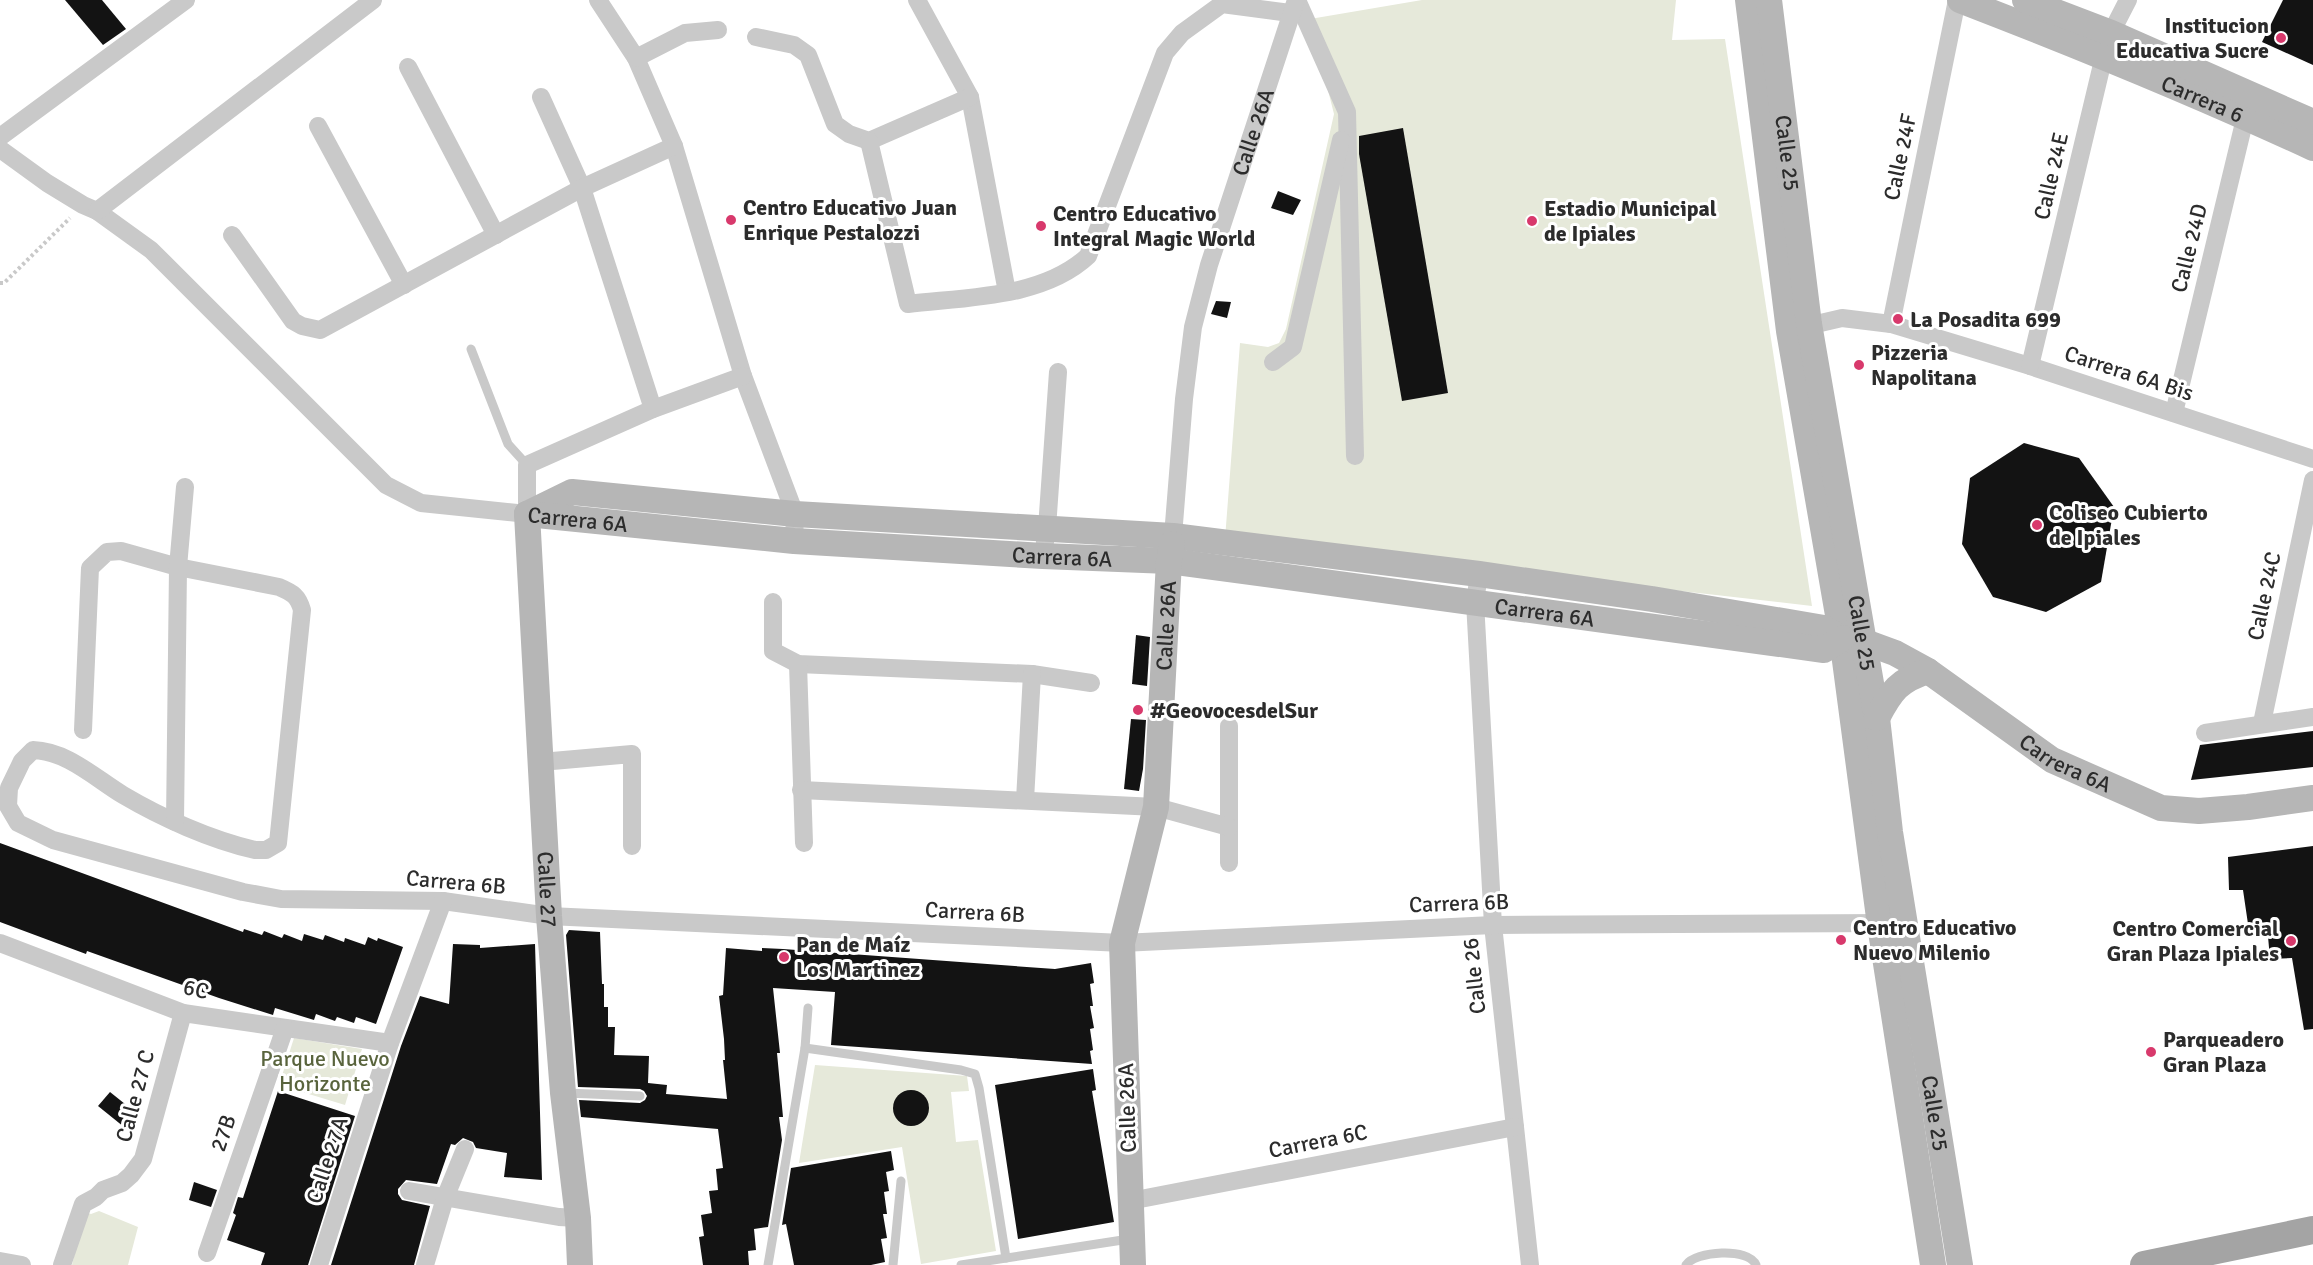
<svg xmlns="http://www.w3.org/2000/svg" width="2313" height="1265" viewBox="0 0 2313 1265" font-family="Signika,sans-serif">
<rect width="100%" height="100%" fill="#fff"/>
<g fill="#e6e9da">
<polygon points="1422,0 1676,0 1672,40 1725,39 1812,606 1225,539 1240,343 1268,347 1279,343 1286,329 1334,114 1310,19"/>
<polygon points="294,1038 362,1049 345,1105 279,1085"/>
<polygon points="815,1065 967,1076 969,1091 951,1092 956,1142 978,1140 996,1251 921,1264 902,1147 799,1163"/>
<polygon points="99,1211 138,1227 128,1265 72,1265 85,1212 91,1214"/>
</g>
<g fill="#131313">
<polygon points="65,0 102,0 126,29 103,45"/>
<polygon points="2283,0 2313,0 2313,65 2262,42"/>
<polygon points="1403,128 1448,393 1402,401 1359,154 1359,136"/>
<polygon points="1278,191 1301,200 1293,215 1271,208"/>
<polygon points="1216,301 1231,302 1227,318 1211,314"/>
<polygon points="2024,443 2079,458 2114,507 2101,582 2046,612 1993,597 1962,544 1970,478"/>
<polygon points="1136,635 1150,637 1147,686 1132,684"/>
<polygon points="1131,719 1146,720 1143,769 1139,791 1124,789"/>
<polygon points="2313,731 2313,767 2191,780 2200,745"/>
<polygon points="0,843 243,932 244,929 262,935 264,931 282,938 284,934 302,941 304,934 323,940 325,935 344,942 345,938 365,945 368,937 377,941 378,938 403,947 376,1024 356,1017 354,1023 337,1017 335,1021 316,1014 314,1020 275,1008 273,1015 219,998 87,951 86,954 0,922"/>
<polygon points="2313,846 2313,1029 2304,1030 2292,958 2270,959 2267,925 2248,924 2243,890 2229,890 2228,857"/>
<polygon points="569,930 600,932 602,984 604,984 604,1007 608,1007 608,1027 615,1027 614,1055 649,1056 648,1083 667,1085 666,1094 727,1099 723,1060 725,1060 724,1039 719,996 723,995 726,948 762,951 762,948 783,949 1055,969 1091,963 1094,983 1090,984 1093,1006 1090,1006 1094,1028 1090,1029 1093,1050 1090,1051 1092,1064 831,1045 835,992 773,988 780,1053 777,1053 783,1117 779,1117 782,1140 768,1227 754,1229 756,1250 748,1251 749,1265 703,1265 699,1237 704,1236 701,1215 712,1213 709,1191 718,1190 716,1169 723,1168 718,1129 581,1117 579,1100 640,1103 645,1100 647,1096 644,1091 640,1089 578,1087 566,935"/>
<polygon points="453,944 480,945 480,948 535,944 542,1180 504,1177 507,1153 476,1148 473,1142 463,1138 455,1145 451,1144 437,1184 406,1180 398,1189 398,1194 402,1200 430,1206 414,1265 331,1265 401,1046 420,996 449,1004"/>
<polygon points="1093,1069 1096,1090 1092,1091 1114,1222 1018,1239 995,1085"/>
<circle cx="911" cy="1108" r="18"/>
<polygon points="278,1091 355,1116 308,1265 261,1265 265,1253 227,1240 236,1215 233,1213 238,1197 243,1198"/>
<polygon points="110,1092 135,1112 129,1131 98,1106"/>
<polygon points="891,1151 894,1170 886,1172 889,1191 884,1192 887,1214 883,1214 887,1238 881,1239 885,1262 871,1265 794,1265 786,1224 782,1225 791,1168"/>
<polygon points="194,1182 217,1190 211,1207 189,1200"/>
</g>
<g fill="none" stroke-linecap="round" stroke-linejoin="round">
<polyline stroke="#c9c9c9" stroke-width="4" stroke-dasharray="3 3" stroke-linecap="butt" points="0,283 4,283 70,218"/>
<g stroke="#c9c9c9" stroke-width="9">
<polyline points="471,349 508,444 527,465"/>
<polyline points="805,1048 961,1070 975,1074 979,1088 1006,1258"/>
<polyline points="566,1093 640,1096"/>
<polyline points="768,1265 805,1048 808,1008"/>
<polyline points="893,1265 901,1181"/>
<polyline points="961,1265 1129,1239"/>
<path d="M 1686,1265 C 1695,1251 1749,1247 1756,1265"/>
</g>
<g stroke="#c9c9c9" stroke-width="18">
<polyline points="598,0 636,58 674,146 743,376 795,514 794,541"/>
<polyline points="917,0 970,97 1007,292"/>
<polyline points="1297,0 1347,112 1355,456"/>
<polyline points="756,37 794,45 808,55 835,124 849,134 869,141 970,97"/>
<polyline points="636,58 685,33 718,30"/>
<polyline points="408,67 496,235"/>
<polyline points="541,97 582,188 653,409"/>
<polyline points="318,126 404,285"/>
<polyline points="0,137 186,0"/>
<path d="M 869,141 L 908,304 C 967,297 1043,298 1088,256 L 1165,53 L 1182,33 L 1222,4 L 1290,13"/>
<polyline points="0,149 47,183 83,205 97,211 151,250 386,485 421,503 527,514 527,465 653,409 743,376"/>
<polyline points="97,211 373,0"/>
<polyline points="232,235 293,321 302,326 320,330 582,188 674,146"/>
<polyline points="1891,324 1957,0"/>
<polyline points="1799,328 1842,318 1891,324 2030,366 2313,459"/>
<polyline points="1273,362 1293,347 1341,140"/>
<polyline points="2030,366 2104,56 2111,33 2128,0"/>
<polyline points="2174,413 2248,106"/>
<path id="s1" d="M 1173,536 L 1184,399 L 1193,327 L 1209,265 L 1296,0"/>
<polyline points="1043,556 1047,528 1058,372"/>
<polyline points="1479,574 1475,602 1493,925 1530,1265"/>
<polyline points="773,602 773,651 798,664 1032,674 1091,683"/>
<polyline points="798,664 804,843"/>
<polyline points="2262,723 2313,480"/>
<polyline points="1229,726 1229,863"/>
<path d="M 83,730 L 90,568 L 107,552 L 121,551 L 178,567 L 279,587 C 293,593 298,596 302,610 L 278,843 L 266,850 L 255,850 C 211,840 162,818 123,795 C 95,778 67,751 33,750 L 22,761 L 9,788 L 8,806 L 18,823 L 53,840 L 243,892 L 281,899 L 443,901 L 549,916 L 1122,943 L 1493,925 L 1891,923"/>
<polyline points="2205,733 2313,717"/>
<polyline points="541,762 632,754 632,846"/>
<polyline points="801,790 1156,807 1229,827"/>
<polyline points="1025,800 1032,674"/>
<polyline points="175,822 178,567 185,487"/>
<polyline points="0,943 183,1013 390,1043"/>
<polyline points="409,1191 559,1217 578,1218"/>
<polyline points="1130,1201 1515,1127"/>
<polyline points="207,1253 285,1028"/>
<polyline points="0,1261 22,1265"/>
<polyline points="62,1265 83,1204 96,1197 103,1190 122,1183 131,1175 143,1159 183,1013"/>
<polyline points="319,1265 390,1043 443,901"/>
<polyline points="425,1265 445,1198 465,1149"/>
</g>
<g stroke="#b6b6b6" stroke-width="26">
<polyline points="1748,0 1789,331 1842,638 1880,925 1933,1265"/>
<path id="s2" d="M 1769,0 L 1809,324 L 1877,718 L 1890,832 L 1960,1265"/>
<path id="s3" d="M 1960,0 C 2079,46 2197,94 2313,148"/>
<polyline points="2025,0 2111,33 2313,122"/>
<path id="s4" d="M 527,514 L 572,492 L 795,514 L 1173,536 L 1479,574 L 1652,599 L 1824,628 L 1842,638 L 1865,642 L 1895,653 L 1928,671 L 2052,760 L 2161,808 L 2199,811 L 2248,807 L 2313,798"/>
<path id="s5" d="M 527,514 L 794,541 L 1043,556 L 1169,561 L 1824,650 L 1842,638"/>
<path id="s6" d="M 527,514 L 549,916 L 563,1093 L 578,1218 L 580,1265"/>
<path d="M 1877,718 C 1891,691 1899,680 1928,671"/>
<path id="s7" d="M 1133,1265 L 1122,943 L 1156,807 L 1169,561 L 1172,544"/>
</g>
<polyline stroke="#a4a4a4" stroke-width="28" points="2144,1265 2313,1230"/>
</g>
<g fill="#d8396c" stroke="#fff" stroke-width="2">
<circle cx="2281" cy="38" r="6"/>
<circle cx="731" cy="220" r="6"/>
<circle cx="1532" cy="221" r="6"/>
<circle cx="1041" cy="226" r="6"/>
<circle cx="1898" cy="319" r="6"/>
<circle cx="1859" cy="365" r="6"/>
<circle cx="2037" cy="525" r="6"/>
<circle cx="1138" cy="710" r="6"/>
<circle cx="1841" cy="940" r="6"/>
<circle cx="2291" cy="941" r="6"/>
<circle cx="784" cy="957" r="6"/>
<circle cx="2151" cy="1052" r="6"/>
</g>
<g text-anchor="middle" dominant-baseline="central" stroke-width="6" stroke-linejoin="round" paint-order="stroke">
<g font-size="22" font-weight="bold" fill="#2c2c2c" stroke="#fff" text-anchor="start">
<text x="2269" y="25" text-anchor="end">Institucion<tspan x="2269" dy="25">Educativa Sucre</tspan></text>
<text x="743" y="207">Centro Educativo Juan<tspan x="743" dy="25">Enrique Pestalozzi</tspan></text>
<text x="1544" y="208">Estadio Municipal<tspan x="1544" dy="25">de Ipiales</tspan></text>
<text x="1053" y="213">Centro Educativo<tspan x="1053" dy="25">Integral Magic World</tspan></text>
<text x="1910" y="319">La Posadita 699</text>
<text x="1871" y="352">Pizzeria<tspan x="1871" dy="25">Napolitana</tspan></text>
<text x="2049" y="512">Coliseo Cubierto<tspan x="2049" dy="25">de Ipiales</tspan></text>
<text x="1150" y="710">#GeovocesdelSur</text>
<text x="1853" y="927">Centro Educativo<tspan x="1853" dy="25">Nuevo Milenio</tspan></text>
<text x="2279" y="928" text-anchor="end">Centro Comercial<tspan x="2279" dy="25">Gran Plaza Ipiales</tspan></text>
<text x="796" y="944">Pan de Maíz<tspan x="796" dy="25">Los Martinez</tspan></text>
<text x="2163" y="1039">Parqueadero<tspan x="2163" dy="25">Gran Plaza</tspan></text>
</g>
<g font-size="22" fill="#2c2c2c" stroke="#fff">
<text stroke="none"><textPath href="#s3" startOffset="262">Carrera 6</textPath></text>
<text stroke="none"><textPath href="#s1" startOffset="414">Calle 26A</textPath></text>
<text stroke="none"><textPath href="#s2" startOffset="154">Calle 25</textPath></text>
<text transform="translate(1900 157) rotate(-78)">Calle 24F</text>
<text transform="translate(2051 176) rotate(-77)">Calle 24E</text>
<text transform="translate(2189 248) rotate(-76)">Calle 24D</text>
<text transform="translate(2129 373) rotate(18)">Carrera 6A Bis</text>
<text stroke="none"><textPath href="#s5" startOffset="51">Carrera 6A</textPath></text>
<text stroke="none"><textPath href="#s5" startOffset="537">Carrera 6A</textPath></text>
<text transform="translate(2264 596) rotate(-78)">Calle 24C</text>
<text stroke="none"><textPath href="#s5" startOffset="1023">Carrera 6A</textPath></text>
<text stroke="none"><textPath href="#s7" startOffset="644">Calle 26A</textPath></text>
<text stroke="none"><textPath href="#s2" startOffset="640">Calle 25</textPath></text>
<text stroke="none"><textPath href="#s4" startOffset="1590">Carrera 6A</textPath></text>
<text transform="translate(456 882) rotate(5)">Carrera 6B</text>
<text stroke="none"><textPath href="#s6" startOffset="376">Calle 27</textPath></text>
<text transform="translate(1459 903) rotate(-2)">Carrera 6B</text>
<text transform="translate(975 912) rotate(3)">Carrera 6B</text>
<text transform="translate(1474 976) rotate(-96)">Calle 26</text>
<text transform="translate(196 989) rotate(13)">6C</text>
<text transform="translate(135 1096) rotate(-75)">Calle 27 C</text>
<text transform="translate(1127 1108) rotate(-92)">Calle 26A</text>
<text stroke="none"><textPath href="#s2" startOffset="1126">Calle 25</textPath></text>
<text transform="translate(223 1133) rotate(-71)">27B</text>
<text transform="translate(1318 1141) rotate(-11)">Carrera 6C</text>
<text transform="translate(327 1160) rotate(-72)">Calle 27A</text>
</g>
<g font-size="22" fill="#59643d" stroke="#fff">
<text x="325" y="1058">Parque Nuevo<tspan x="325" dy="25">Horizonte</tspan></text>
</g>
</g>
</svg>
